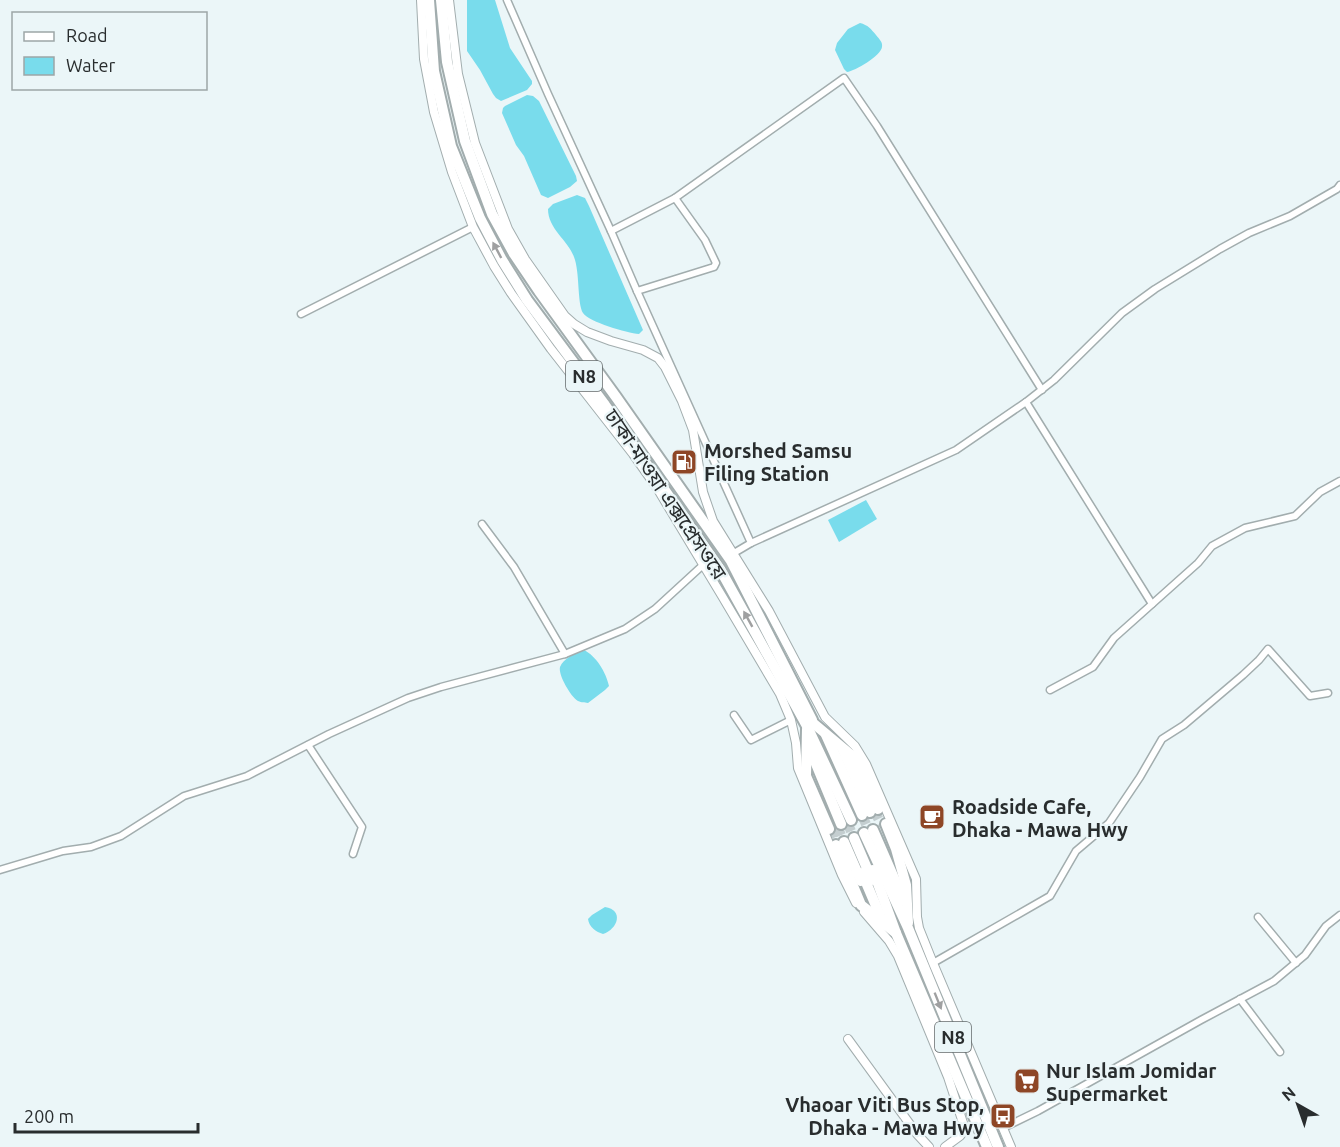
<svg xmlns="http://www.w3.org/2000/svg" width="1340" height="1147" viewBox="0 0 1340 1147" font-family="Ubuntu,'Noto Sans Bengali',sans-serif">
<rect width="100%" height="100%" fill="#ebf6f8"/>
<g fill="#79dcec">
<polygon points="467,0 495,0 510,48 532,81 532,84 527,90 501,101 496,98 493,94 480,70 467,51"/>
<path d="M 860,23 C 868,25 871,29 876,35 C 879,39 883,42 882,47 C 881,56 855,71 847,72 L 844,69 L 835,50 L 837,43 L 848,29 Z"/>
<polygon points="527,95 533,96 539,101 576,176 577,181 570,187 548,198 541,195 524,156 516,145 502,113 503,108 505,106"/>
<path d="M 577,195 L 585,198 L 589,206 L 643,330 L 639,334 C 627,333 589,322 583,313 C 577,303 580,272 574,257 C 568,240 548,229 548,209 L 553,204 Z"/>
<polygon points="866,500 877,519 839,542 828,520"/>
<path d="M 584,650 C 596,656 606,672 609,686 L 605,690 L 588,703 C 584,702 582,703 578,701 C 571,697 558,675 560,667 C 563,659 576,652 584,650 Z"/>
<path d="M 605,907 C 624,910 618,929 603,934 C 596,932 589,927 588,919 L 592,915 Z"/>
</g>
<g fill="none" stroke-linecap="round" stroke-linejoin="round">
<g stroke="#c4ced0" stroke-width="10" stroke-dasharray="10 5" stroke-linecap="butt">
<polyline points="874,810 882,826"/>
<polyline points="862,815 869,831"/>
<polyline points="847,822 854,838"/>
<polyline points="837,826 844,842"/>
<polyline points="829,829 836,845"/>
</g>
<g stroke="#a2adae" stroke-width="9">
<g id="minor">
<polyline points="507,0 548,94 611,231 637,291 751,543 734,553"/>
<polyline points="675,198 844,78 877,126 1042,390"/>
<polyline points="611,231 675,198 705,240 716,263 714,267 637,291"/>
<polyline points="301,314 473,227"/>
<polyline points="1026,402 1152,604"/>
<polyline points="482,524 514,567 565,654"/>
<polyline points="751,543 956,450 1026,402 1054,380 1122,313 1155,289 1220,249 1249,233 1290,216 1337,189 1340,185"/>
<polyline points="1050,690 1093,667 1114,638 1198,563 1212,546 1245,528 1295,516 1320,492 1340,481"/>
<polyline points="734,715 751,740 791,720"/>
<polyline points="308,745 362,827 353,854"/>
<polyline points="0,870 63,851 91,847 121,836 184,796 247,776 329,734 408,698 441,687 565,654 625,629 655,609 703,565"/>
<polyline points="1258,917 1296,963"/>
<polyline points="933,963 1050,896 1076,851 1109,823 1140,777 1162,739 1184,725 1243,675 1259,660 1268,649 1310,696 1328,693"/>
<polyline points="1240,999 1280,1052"/>
<polyline points="1003,1128 1038,1111 1201,1020 1274,981 1305,955 1326,926 1340,915"/>
</g>
</g>
<g stroke="#a2adae" stroke-width="10">
<g id="tertiary">
<polyline points="421,0 424,59 434,112 452,172 473,227 494,266 511,293 551,349 633,454 657,488 722,596 780,694 791,720 796,743 798,768 842,875 856,903"/>
<polyline points="449,0 458,74 475,143 508,229 525,259 565,316 574,324 587,332 611,341 643,350 658,358 665,367 682,401 693,430 703,492 713,521 769,611 825,717 855,746 866,764 916,879 917,917 919,928 933,963 1011,1147"/>
<polyline points="864,912 889,941 898,956 948,1077 965,1129 960,1136 945,1147"/>
<polyline points="848,1039 917,1134 929,1147"/>
</g>
</g>
<g stroke="#a2adae" stroke-width="14">
<g id="motorway">
<polyline points="429,0 434,71 451,146 480,218 502,260 527,300 605,405 720,569 807,726 851,820"/>
<polyline points="441,0 447,62 465,141 492,214 514,254 539,291 616,397 731,561 812,720"/>
<polyline points="813,723 856,759 878,809"/>
<polyline points="807,729 806,776 829,829"/>
<polyline points="826,735 862,815"/>
<polyline points="809,747 841,824"/>
<polyline points="843,750 870,812"/>
<polyline points="886,824 896,849 906,885 908,923"/>
<polyline points="873,830 904,901"/>
<polyline points="864,833 908,928 998,1147"/>
<polyline points="854,838 872,880"/>
<polyline points="844,842 861,881"/>
<polyline points="836,845 861,905 896,933"/>
<polyline points="873,870 896,933 987,1147"/>
<polyline points="862,873 882,920"/>
</g>
</g>
<use href="#minor" stroke="#fff" stroke-width="6"/>
<use href="#tertiary" stroke="#fff" stroke-width="8"/>
<use href="#motorway" stroke="#fff" stroke-width="10"/>
</g>
<defs><path id="oneway-solid" d="M-6-.8H1V-3.2L6.5 0L1 3.2V.8H-6Z" transform="scale(1.5)"/></defs>
<g fill="#9fa0a1">
<use href="#oneway-solid" transform="translate(497 250) rotate(-118)"/>
<use href="#oneway-solid" transform="translate(748 619) rotate(-119)"/>
<use href="#oneway-solid" transform="translate(938 1001) rotate(68)"/>
</g>
<defs>
<g id="fuel-square" transform="scale(1.35)"><rect x="-9" y="-9" width="18" height="18" rx="4" fill="#8e4626" stroke="#ebf6f8"/><path d="M-5.5-6h7V0h2V4h1.3V-2.5L3-4.5l.8-.8L6-3V5H2.5V1h-1V6h-7ZM-4.2-4.7v3.2H.2V-4.7Z" fill="#fff"/></g>
<g id="cafe-square" transform="scale(1.35)"><rect x="-9" y="-9" width="18" height="18" rx="4" fill="#8e4626" stroke="#ebf6f8"/><path d="M-5.5-4.5H6V0H3Q3 3.5 0 3.5H-2.5Q-5.5 3.5-5.5 0ZM3-3.2v2h1.7v-2ZM-6 4.5H4V6H-6Z" fill="#fff"/></g>
<g id="supermarket-square" transform="scale(1.35)"><rect x="-9" y="-9" width="18" height="18" rx="4" fill="#8e4626" stroke="#ebf6f8"/><path d="M-6-5.5h2.5l.6 2H6L4.5 2H-2.5L-4.4-4H-6ZM-1.5 3.2a1.3 1.3 0 1 0 .1 0ZM3 3.2a1.3 1.3 0 1 0 .1 0Z" fill="#fff"/></g>
<g id="bus-square" transform="scale(1.35)"><rect x="-9" y="-9" width="18" height="18" rx="4" fill="#8e4626" stroke="#ebf6f8"/><path d="M-5-6H5V4H4V6H2V4H-2V6H-4V4H-5ZM-3.5-4V0h7V-4ZM-3.5 1.2v1.5H-2V1.2ZM2 1.2v1.5H3.5V1.2Z" fill="#fff"/></g>
</defs>
<g fill-rule="evenodd">
<use href="#fuel-square" x="684" y="462"/>
<use href="#cafe-square" x="932" y="817"/>
<use href="#supermarket-square" x="1027" y="1081"/>
<use href="#bus-square" x="1003" y="1116"/>
</g>
<g text-anchor="middle" dominant-baseline="central" stroke-width="4.5" stroke-linejoin="round" paint-order="stroke">
<g fill="#ebf6f8" stroke="#63696b" stroke-width="1.5">
<rect x="566" y="361" width="36" height="30" rx="4.5"/>
<rect x="935" y="1022" width="36" height="30" rx="4.5"/>
</g>
<g font-size="18" font-weight="bold" fill="#292d2e">
<text x="584" y="376">N8</text>
<text x="953" y="1037">N8</text>
</g>
<g font-size="20" font-weight="bold" fill="#292d2e" stroke="#ebf6f8" text-anchor="start">
<text x="704" y="450">Morshed Samsu<tspan x="704" dy="23">Filing Station</tspan></text>
<text x="952" y="806">Roadside Cafe,<tspan x="952" dy="23">Dhaka - Mawa Hwy</tspan></text>
<text x="1046" y="1070">Nur Islam Jomidar<tspan x="1046" dy="23">Supermarket</tspan></text>
<text x="984" y="1104" text-anchor="end">Vhaoar Viti Bus Stop,<tspan x="984" dy="23">Dhaka - Mawa Hwy</tspan></text>
</g>
<g font-size="20" fill="#292d2e" stroke="#ebf6f8">
<text transform="translate(666 494) rotate(56)">ঢাকা-মাওয়া এক্সপ্রেসওয়ে</text>
</g>
</g>
<rect x="12" y="12" width="195" height="78" fill="#ebf6f8" stroke="#9da6a7" stroke-width="1.5"/>
<rect x="24" y="32" width="30" height="9" fill="#ffffff" stroke="#9da6a7" stroke-width="1.5"/>
<text x="66" y="42" font-size="18" fill="#292d2e">Road</text>
<rect x="24" y="57" width="30" height="18" fill="#79dcec" stroke="#9da6a7" stroke-width="1.5"/>
<text x="66" y="72" font-size="18" fill="#292d2e">Water</text>
<g transform="translate(1298 1105) rotate(320)" stroke="#ebf6f8" stroke-width="4.5" paint-order="stroke">
<path d="M0-4.5L10 22L0 15L-10 22Z" fill="#292d2e"/>
<text y="-9" font-size="16" font-weight="bold" text-anchor="middle" fill="#292d2e">N</text>
</g>
<path d="M15 1123v9h183v-9" fill="none" stroke="#292d2e" stroke-width="3"/>
<text x="24" y="1123" font-size="18" fill="#292d2e" stroke="#ebf6f8" stroke-width="4.5" paint-order="stroke">200 m</text>
</svg>
